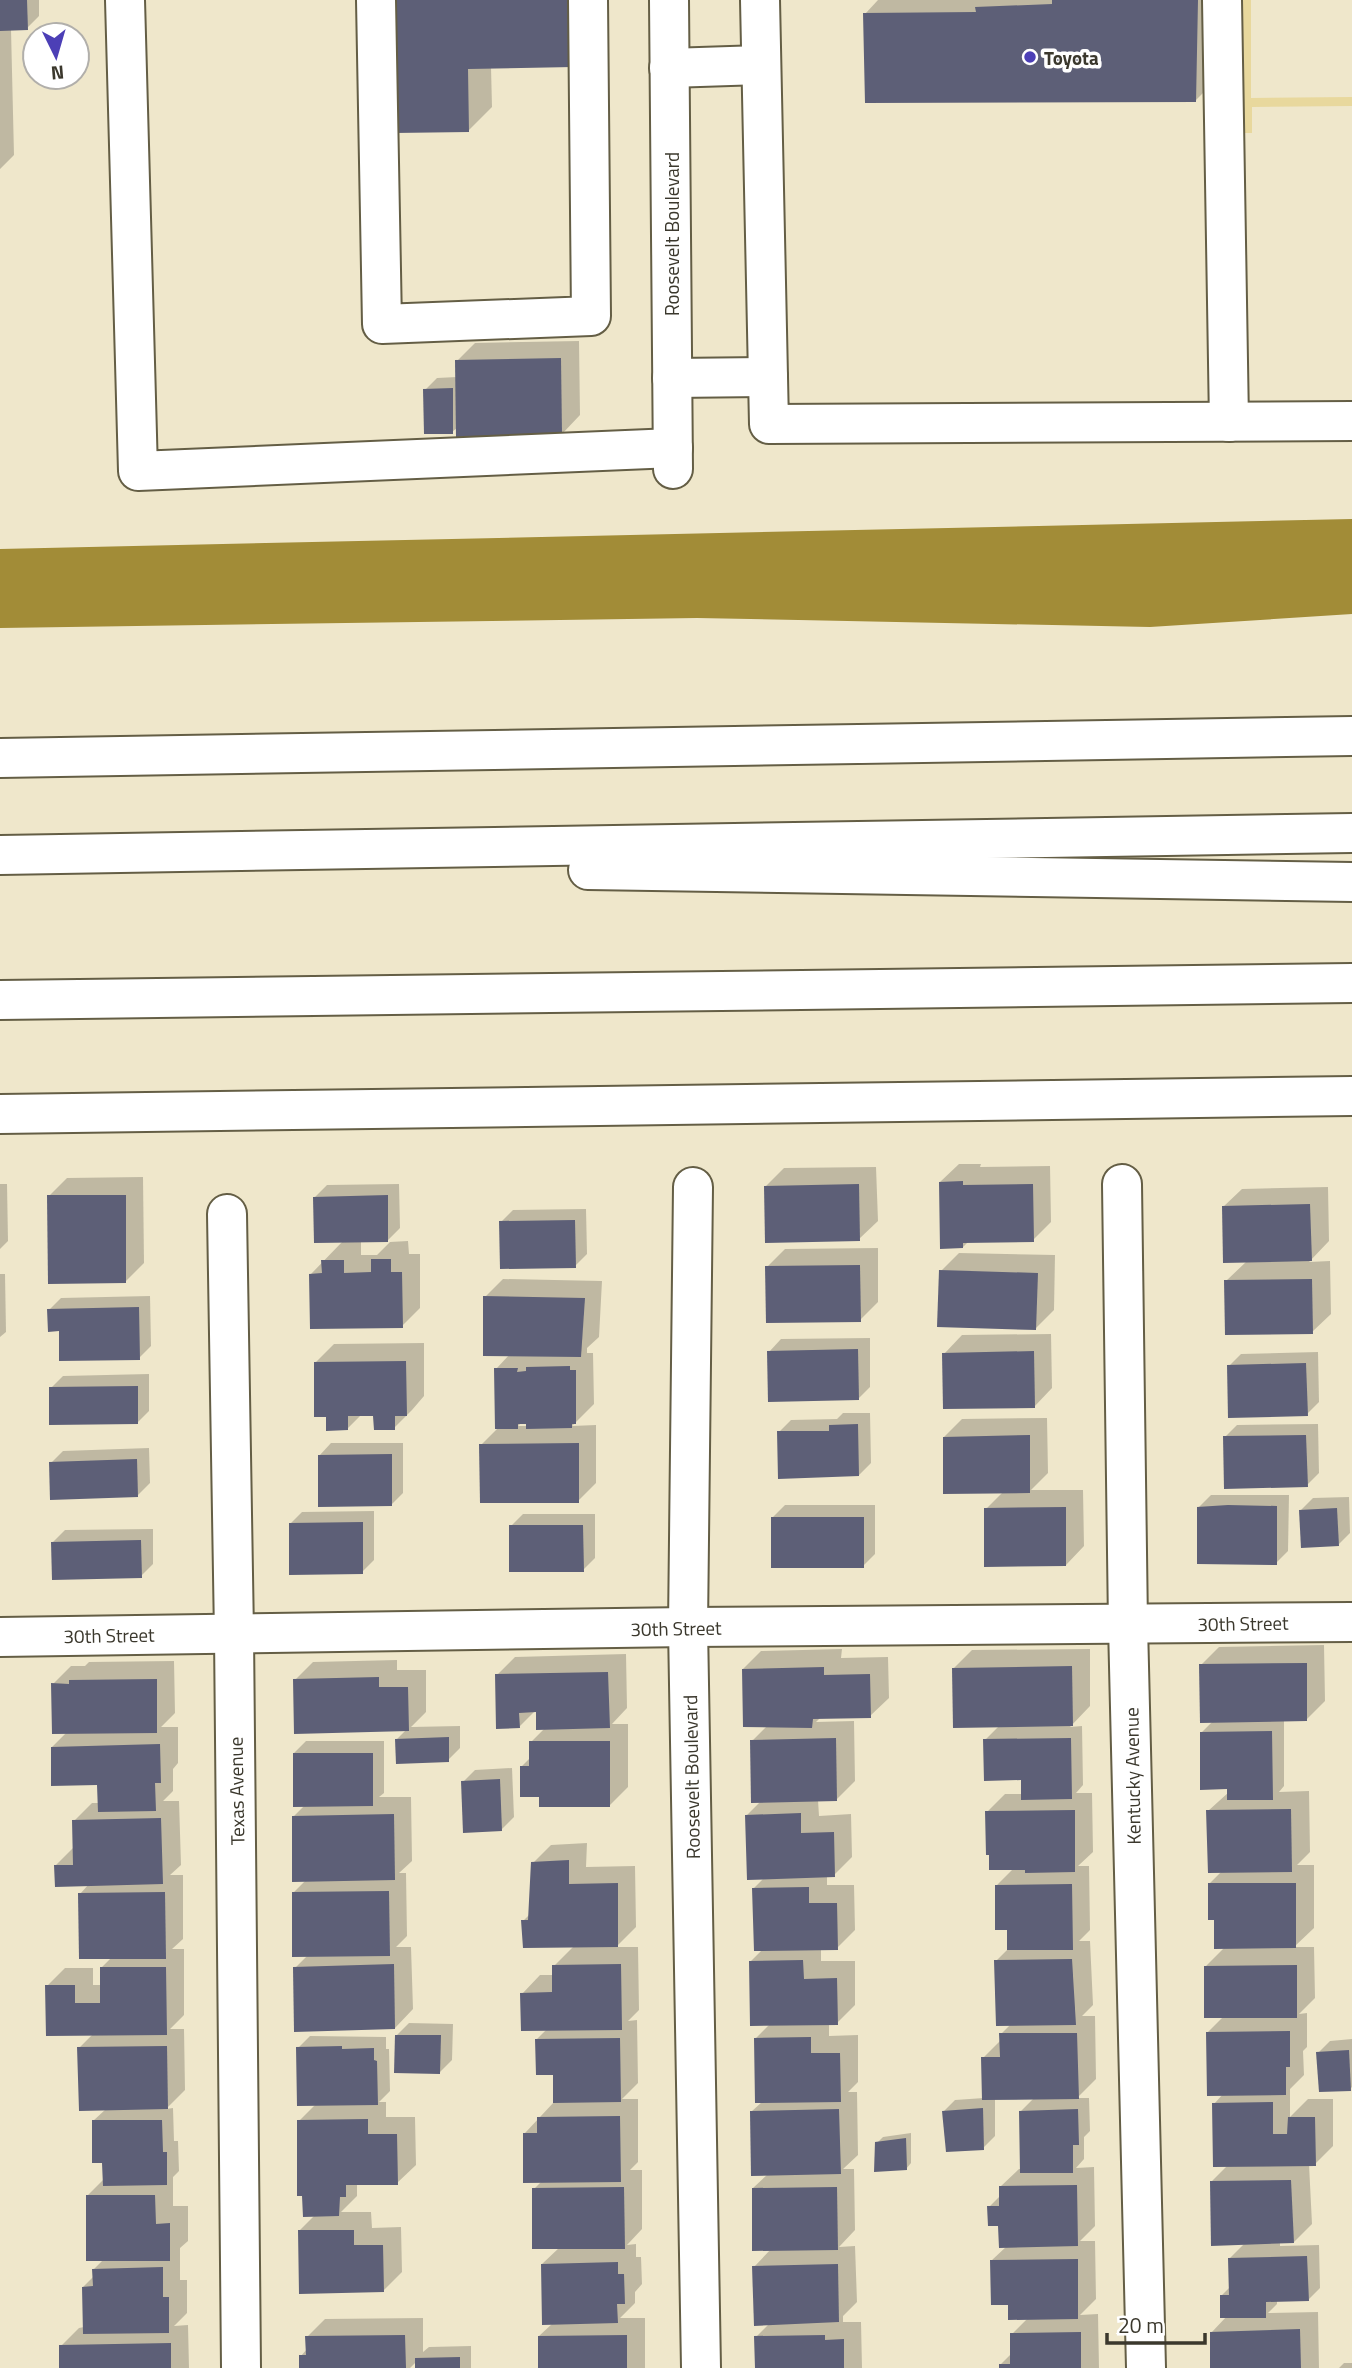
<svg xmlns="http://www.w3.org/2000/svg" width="1352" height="2368" viewBox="0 0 1352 2368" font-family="'Titillium Web',sans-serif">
<rect width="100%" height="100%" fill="#efe7cb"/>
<polygon fill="#e8d89d" points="1242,0 1251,0 1251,98 1352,97 1352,106 1252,107 1252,133 1244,133"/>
<polygon fill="#a28c37" points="1352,519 1352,614 1150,627 697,618 0,628 0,549"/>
<g fill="#0003" fill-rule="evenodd">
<polygon points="0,0 39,0 39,16 27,28 11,29 14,155 0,169"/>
<polygon points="394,0 491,67 492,107 468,131"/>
<polygon points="878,0 1221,0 1220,76 1196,100 865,14"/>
<polygon points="579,341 580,415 562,434 458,427 452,432 425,390 437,378 457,377 457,361 475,343"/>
<polygon points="959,1164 981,1164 980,1167 1050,1166 1051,1222 1033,1240 968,1242 963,1247 940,1182"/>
<polygon points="876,1167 878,1221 859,1239 765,1187 784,1168"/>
<polygon points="143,1177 144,1263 126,1281 49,1196 67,1178"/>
<polygon points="0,1184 7,1184 8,1241 0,1249"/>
<polygon points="399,1184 400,1228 388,1240 361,1240 361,1255 377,1255 390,1242 408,1241 409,1254 420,1254 420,1308 402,1326 311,1274 343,1241 315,1197 327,1185"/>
<polygon points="1328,1187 1329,1241 1309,1262 1330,1261 1331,1314 1312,1332 1226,1281 1247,1261 1223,1207 1242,1189"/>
<polygon points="586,1209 587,1254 575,1266 501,1222 513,1210"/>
<polygon points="878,1248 878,1302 860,1320 767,1267 785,1249"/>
<polygon points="959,1253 1055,1255 1054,1310 1036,1328 941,1271"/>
<polygon points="0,1274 5,1274 6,1332 0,1337"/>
<path d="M 503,1279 L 602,1281 L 599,1337 L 587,1348 L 587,1353 L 593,1353 L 594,1404 L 572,1426 L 596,1425 L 596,1483 L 578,1501 L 481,1445 L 497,1429 L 496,1369 L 510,1354 L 485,1297 ZM 522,1422 L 528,1422 L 528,1426 L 518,1426 Z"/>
<polygon points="150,1296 151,1346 139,1358 61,1329 49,1310 61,1298"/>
<polygon points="1051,1334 1052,1388 1034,1407 944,1354 962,1335"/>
<polygon points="870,1338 870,1387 858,1399 769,1352 781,1339"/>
<polygon points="424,1343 424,1396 412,1410 394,1428 375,1414 362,1414 347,1429 316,1362 334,1344"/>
<polygon points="1318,1352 1319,1402 1307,1414 1229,1366 1241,1354"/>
<polygon points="149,1374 149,1411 137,1423 51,1388 63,1376"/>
<polygon points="843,1413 870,1413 871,1463 859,1475 779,1432 791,1420 837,1419"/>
<polygon points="1047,1418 1048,1473 1031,1490 1083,1490 1084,1546 1066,1565 986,1509 1003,1492 944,1437 962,1419"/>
<polygon points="1318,1424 1319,1473 1307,1485 1225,1437 1237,1425"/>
<polygon points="331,1443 403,1443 403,1493 391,1505 319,1456"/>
<polygon points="149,1448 150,1483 138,1495 51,1463 63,1451"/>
<polygon points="1211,1495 1289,1495 1288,1551 1276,1563 1199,1507"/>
<polygon points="1349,1497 1350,1533 1338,1545 1301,1510 1313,1498"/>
<polygon points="785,1505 875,1505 875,1554 863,1566 773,1517"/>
<polygon points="374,1511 374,1560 362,1572 290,1524 302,1512"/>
<polygon points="523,1514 595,1514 595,1558 583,1570 511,1526"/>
<polygon points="153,1529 153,1564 141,1576 53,1542 65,1530"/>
<polygon points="1324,1645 1325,1701 1307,1719 1284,1719 1284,1786 1279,1792 1309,1791 1310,1852 1297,1865 1314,1865 1314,1928 1294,1947 1314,1947 1315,1998 1299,2014 1307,2013 1307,2047 1303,2051 1304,2075 1290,2089 1290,2117 1308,2099 1333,2099 1333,2146 1315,2164 1309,2164 1312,2224 1294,2242 1280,2242 1280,2246 1319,2245 1320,2288 1308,2300 1277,2300 1277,2304 1268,2313 1318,2312 1319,2368 1212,2368 1211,2333 1227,2316 1221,2296 1230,2287 1229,2259 1245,2243 1212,2181 1228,2165 1214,2104 1223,2094 1208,2032 1224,2016 1206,1966 1225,1947 1215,1918 1209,1884 1222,1871 1208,1811 1229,1792 1201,1733 1213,1721 1201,1665 1219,1647"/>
<polygon points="842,1649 841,1658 888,1657 889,1698 870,1716 821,1717 816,1722 854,1721 855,1781 837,1799 818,1800 819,1816 851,1814 852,1857 834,1875 827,1875 827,1885 854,1885 855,1930 837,1948 821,1948 821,1961 855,1961 855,2005 837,2023 829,2023 829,2036 858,2035 858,2082 848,2092 857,2092 858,2155 843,2169 854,2169 855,2230 839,2247 855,2246 857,2302 843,2316 843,2322 861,2322 862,2368 756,2368 756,2337 770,2323 754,2267 771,2249 753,2188 768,2174 751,2112 763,2101 756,2038 770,2024 750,1962 763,1949 754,1888 765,1877 747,1815 761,1801 752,1741 768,1725 743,1669 761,1651"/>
<polygon points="1090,1649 1090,1706 1070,1727 1082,1726 1083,1785 1076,1793 1092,1793 1093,1852 1078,1866 1089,1866 1090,1930 1079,1941 1090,1941 1093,2005 1082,2016 1095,2016 1096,2079 1077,2098 1089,2098 1090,2131 1084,2137 1084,2159 1076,2168 1094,2167 1095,2226 1080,2241 1095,2241 1096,2299 1080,2315 1098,2314 1099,2368 1000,2368 1000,2365 1012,2353 1012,2334 1028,2318 1009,2304 992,2260 1007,2246 1000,2225 989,2207 1001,2195 1000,2187 1019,2169 1021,2169 1021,2111 1034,2098 995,2098 995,2136 983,2148 943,2112 955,2100 984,2098 983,2058 1001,2040 1001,2034 1011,2024 996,1961 1009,1948 1009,1928 996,1886 1014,1868 987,1812 1005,1794 1023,1794 1022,1778 985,1740 1000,1725 954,1668 972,1650"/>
<polygon points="626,1654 627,1708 612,1724 628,1724 628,1787 610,1805 541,1795 522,1766 531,1757 531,1742 545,1728 538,1708 519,1727 497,1675 515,1657"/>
<polygon points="397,1660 397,1670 426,1670 426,1712 411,1727 460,1726 460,1748 448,1760 397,1739 406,1730 295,1680 313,1662"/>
<polygon points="174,1661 175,1713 161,1727 178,1727 178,1763 173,1769 173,1791 163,1801 179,1801 181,1865 170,1875 183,1875 183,1939 172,1949 184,1949 184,2015 170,2029 184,2029 185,2090 166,2109 173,2108 174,2141 178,2141 179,2171 173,2177 173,2206 188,2206 188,2241 180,2248 180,2280 187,2280 187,2313 174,2326 188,2325 189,2368 61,2368 61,2346 79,2328 84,2327 83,2287 94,2276 94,2269 104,2259 87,2196 104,2179 103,2161 93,2121 106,2109 79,2048 93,2034 47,1986 65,1968 93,1968 93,1985 102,1985 101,1968 112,1957 80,1894 89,1884 56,1865 74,1847 74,1821 92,1803 99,1803 99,1783 52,1747 67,1732 53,1684 71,1666 85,1666 89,1662"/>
<polygon points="306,1741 384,1741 384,1793 379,1797 411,1797 412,1861 399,1873 406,1873 407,1936 396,1947 411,1947 413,2009 395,2028 295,1968 308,1955 293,1893 306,1880 293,1817 305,1805 294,1753"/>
<polygon points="512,1768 514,1817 502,1829 463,1782 475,1770"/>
<polygon points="587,1843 586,1867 635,1866 636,1927 616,1947 638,1947 639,2010 628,2021 637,2020 638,2083 622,2099 638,2099 638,2162 630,2170 642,2170 642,2229 627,2245 636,2244 636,2257 641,2257 642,2284 635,2292 635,2303 620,2318 645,2318 645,2368 539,2368 539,2336 553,2323 542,2264 560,2247 534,2189 542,2181 525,2133 555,2101 554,2074 536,2040 547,2029 522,1994 540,1975 554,1975 554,1966 574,1946 523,1921 530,1914 533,1863 551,1845"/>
<polygon points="409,2023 453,2024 452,2060 440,2072 397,2035"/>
<polygon points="310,2036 386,2037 386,2049 389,2049 390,2091 379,2102 386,2102 386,2117 415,2117 416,2165 397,2183 357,2183 357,2196 341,2212 371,2212 372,2228 401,2227 402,2272 384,2290 299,2231 315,2215 299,2121 316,2104 298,2048"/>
<polygon points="1352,2039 1352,2087 1350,2089 1318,2053 1330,2041"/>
<polygon points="911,2133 911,2163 906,2169 877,2143 883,2137"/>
<polygon points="423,2318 423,2352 429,2347 471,2346 471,2368 417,2368 417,2361 410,2368 301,2368 301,2356 307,2349 307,2337 325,2319"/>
<polygon points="1344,2363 1352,2363 1352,2368 1339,2368"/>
</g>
<g fill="#5d5f77">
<polygon points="0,0 27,0 28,30 0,31"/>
<polygon points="392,0 572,0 573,67 468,69 469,132 394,133"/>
<polygon points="1052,0 1198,0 1196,102 865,103 863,13 976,12 975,7 1052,4"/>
<polygon points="561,358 562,435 456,437 455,360"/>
<polygon points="453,388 453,434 424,434 423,389"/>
<polygon points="963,1181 963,1185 1033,1184 1034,1242 963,1243 963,1248 940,1249 939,1182"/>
<polygon points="859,1184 860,1241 765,1243 764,1186"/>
<polygon points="47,1195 126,1195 126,1283 48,1284"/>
<polygon points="388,1195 388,1242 314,1243 313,1197"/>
<polygon points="1310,1204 1312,1261 1223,1263 1222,1206"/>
<polygon points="575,1220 576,1268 500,1269 499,1221"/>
<polygon points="371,1259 391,1259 391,1272 402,1272 403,1328 310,1329 309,1274 322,1273 321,1260 344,1260 344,1273 371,1272"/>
<polygon points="860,1265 861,1322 766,1323 765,1266"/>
<polygon points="939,1270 1038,1273 1036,1330 937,1327"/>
<polygon points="1312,1279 1313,1334 1225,1335 1224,1280"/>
<polygon points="483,1296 585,1298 581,1357 483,1356"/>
<polygon points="139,1307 140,1360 59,1361 59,1331 48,1332 47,1309"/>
<polygon points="858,1349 859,1400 768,1402 767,1351"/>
<polygon points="1034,1351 1035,1408 943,1409 942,1353"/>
<polygon points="406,1361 407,1416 395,1416 395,1430 374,1430 373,1416 348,1416 348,1430 326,1431 326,1417 314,1417 314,1362"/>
<polygon points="1306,1363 1308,1416 1228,1418 1227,1365"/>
<polygon points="570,1366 570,1370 576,1370 576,1424 572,1424 572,1428 526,1429 526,1424 518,1424 518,1429 495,1429 494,1368 518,1368 517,1372 526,1371 526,1367"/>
<polygon points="138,1386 138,1424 49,1425 49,1387"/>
<polygon points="858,1424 859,1476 778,1479 777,1431 829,1431 829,1425"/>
<polygon points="1030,1435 1030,1493 943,1494 943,1437"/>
<polygon points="1306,1435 1308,1487 1224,1489 1223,1436"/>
<polygon points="579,1443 579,1503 480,1503 479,1444"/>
<polygon points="392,1454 392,1506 318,1507 318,1455"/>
<polygon points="137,1459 138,1497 50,1500 49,1462"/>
<polygon points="1228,1505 1277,1506 1277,1565 1197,1564 1197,1507"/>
<polygon points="1066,1507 1066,1566 984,1567 984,1508"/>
<polygon points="1337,1508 1339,1546 1301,1548 1299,1510"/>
<rect x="771" y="1517" width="93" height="51"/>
<polygon points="363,1522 363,1574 289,1575 289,1523"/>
<polygon points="509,1525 583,1525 584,1572 509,1572"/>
<polygon points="141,1540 142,1578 52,1580 51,1542"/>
<polygon points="1307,1663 1307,1721 1200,1723 1199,1664"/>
<polygon points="1072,1666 1073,1726 953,1728 952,1668"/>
<polygon points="824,1667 824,1675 870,1674 871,1718 813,1719 812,1728 743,1727 742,1669"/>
<polygon points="608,1672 610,1728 536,1730 536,1712 519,1713 520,1728 496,1729 495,1674"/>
<polygon points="379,1677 379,1687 408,1687 409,1731 294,1734 293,1679"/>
<polygon points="157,1679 157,1733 52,1734 51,1683 69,1684 69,1680"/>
<polygon points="1272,1731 1273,1800 1227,1800 1227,1789 1200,1790 1200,1732"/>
<polygon points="449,1737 449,1762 396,1764 395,1739"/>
<polygon points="836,1738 837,1801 751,1803 750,1740"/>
<polygon points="1071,1738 1072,1799 1021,1800 1021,1780 984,1781 983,1739"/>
<polygon points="529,1741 610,1741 610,1807 539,1807 539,1797 520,1797 520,1766 529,1766"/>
<polygon points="160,1744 161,1783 155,1783 156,1811 98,1812 97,1785 51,1786 51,1747"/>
<polygon points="293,1753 373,1753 373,1806 293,1807"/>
<polygon points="500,1779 502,1831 463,1833 461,1781"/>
<polygon points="1291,1809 1292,1872 1208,1873 1206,1810"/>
<polygon points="1075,1810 1075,1872 1025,1873 1025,1870 989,1870 989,1855 986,1855 985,1811"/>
<polygon points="801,1813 801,1833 834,1832 835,1877 747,1880 745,1815"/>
<polygon points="394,1814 395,1880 292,1882 292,1816"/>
<polygon points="161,1818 163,1884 55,1887 54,1865 73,1865 72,1820"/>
<polygon points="569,1860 569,1884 618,1883 618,1947 523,1948 521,1920 528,1920 531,1862"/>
<polygon points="1208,1883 1296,1883 1296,1948 1214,1949 1214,1920 1208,1920"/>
<polygon points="1072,1884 1073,1950 1007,1950 1007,1930 995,1930 995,1885"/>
<polygon points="809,1887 809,1903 837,1903 838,1950 754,1951 752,1888"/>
<polygon points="389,1891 390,1956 292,1957 292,1892"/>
<polygon points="165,1892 166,1959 79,1959 78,1893"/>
<polygon points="1072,1959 1076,2025 996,2026 994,1960"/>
<polygon points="803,1960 804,1979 837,1978 838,2025 750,2026 749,1961"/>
<polygon points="394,1964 395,2029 294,2032 293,1967"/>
<polygon points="621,1964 622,2030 521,2031 520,1993 552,1992 552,1965"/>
<polygon points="1297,1965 1297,2018 1204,2018 1204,1966"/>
<polygon points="100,1967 166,1967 167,2035 46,2036 45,1985 75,1985 75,2003 100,2003"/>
<polygon points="1290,2031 1290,2067 1286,2067 1286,2095 1207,2096 1206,2032"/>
<polygon points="999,2033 1077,2033 1079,2099 982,2100 981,2057 1000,2057"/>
<polygon points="395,2035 441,2035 440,2074 394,2073"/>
<polygon points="811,2037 811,2053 840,2053 841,2102 755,2103 754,2038"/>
<polygon points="620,2038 621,2102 553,2103 553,2075 536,2075 535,2039"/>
<polygon points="167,2046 168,2109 79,2111 77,2047"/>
<polygon points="342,2046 342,2049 374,2048 374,2060 377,2061 378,2105 297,2106 296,2047"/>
<polygon points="1349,2050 1351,2091 1319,2092 1316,2052"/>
<polygon points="1273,2102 1273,2134 1287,2134 1288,2117 1315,2117 1316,2166 1213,2167 1212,2103"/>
<polygon points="983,2108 984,2150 946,2152 942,2111"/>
<polygon points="839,2109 841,2174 751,2176 750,2111"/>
<polygon points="1078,2109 1079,2145 1073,2145 1073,2173 1020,2173 1019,2111"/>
<polygon points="620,2116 621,2182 523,2183 523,2133 537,2133 537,2117"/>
<polygon points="368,2119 368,2134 397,2134 398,2185 346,2185 346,2197 340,2197 339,2216 303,2217 302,2196 297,2196 297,2120"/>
<polygon points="92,2120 162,2120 163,2152 167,2152 167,2185 103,2186 102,2163 92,2163"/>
<polygon points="906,2138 907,2170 874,2172 875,2142"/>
<polygon points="1291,2180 1294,2243 1211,2246 1210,2181"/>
<polygon points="1077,2185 1078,2246 999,2248 998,2226 988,2226 987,2206 999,2206 999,2186"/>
<polygon points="624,2187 625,2249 532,2249 532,2188"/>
<polygon points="837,2187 838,2250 752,2251 752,2188"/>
<polygon points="86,2195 155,2195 156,2224 170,2223 170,2261 86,2261"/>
<polygon points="298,2230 354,2230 354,2245 383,2245 384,2292 299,2294"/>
<polygon points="1307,2256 1309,2301 1266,2302 1266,2318 1220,2318 1220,2295 1229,2295 1228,2258"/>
<polygon points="1078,2259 1078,2319 1008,2320 1008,2305 991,2305 990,2260"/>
<polygon points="618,2262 618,2274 624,2274 625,2304 617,2304 618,2323 542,2325 541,2264"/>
<polygon points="838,2264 839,2322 754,2326 752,2266"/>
<polygon points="163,2267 163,2297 169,2297 169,2333 83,2334 82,2287 93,2286 92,2269"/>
<polygon points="1300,2329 1301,2368 1210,2368 1210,2332"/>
<polygon points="1081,2332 1081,2368 999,2368 999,2364 1010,2364 1010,2333"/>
<polygon points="405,2335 406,2368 299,2368 299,2355 306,2355 305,2336"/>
<polygon points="627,2335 627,2368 538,2368 538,2336"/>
<polygon points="825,2335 825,2340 844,2339 844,2368 755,2368 754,2336"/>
<polygon points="171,2343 171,2368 59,2368 59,2345"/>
<polygon points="460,2357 460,2368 415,2368 415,2358"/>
</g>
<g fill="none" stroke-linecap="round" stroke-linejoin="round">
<g stroke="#645e45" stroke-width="42">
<g id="minor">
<polyline points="125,0 138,471 673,448"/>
<polyline points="376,0 382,324 591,316 588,0"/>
<polyline points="669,0 673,469"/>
<polyline points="760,0 769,424 1352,421"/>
<polyline points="1222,0 1229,422"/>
<polyline points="669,68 761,65"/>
<polyline points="672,378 768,377"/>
<polyline points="1122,1184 1128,1625 1146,2368"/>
<polyline points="693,1187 688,1627 701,2368"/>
<polyline points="227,1214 234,1634 241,2368"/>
<polyline points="0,1637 688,1627 1352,1622"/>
</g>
</g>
<g stroke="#645e45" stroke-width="42">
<g id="highway">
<polyline points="0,758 1352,736"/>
<polyline points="0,855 1352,833"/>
<polyline points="588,870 1352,882"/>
<polyline points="0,1000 1352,983"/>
<polyline points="0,1114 1352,1096"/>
</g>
</g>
<use href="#minor" stroke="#fff" stroke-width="38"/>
<use href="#highway" stroke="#fff" stroke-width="38"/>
</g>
<circle fill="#4c3fb6" stroke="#fff" stroke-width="2.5" cx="1030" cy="57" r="7"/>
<g text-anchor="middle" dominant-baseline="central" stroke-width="7" stroke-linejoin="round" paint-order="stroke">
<g font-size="19" font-weight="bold" fill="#3b382d" stroke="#fff" text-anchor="start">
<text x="1044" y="57">Toyota</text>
</g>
<g font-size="19" fill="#3b382d" stroke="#fff">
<text transform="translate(671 234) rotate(-90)">Roosevelt Boulevard</text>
<text transform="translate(1243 1623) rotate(-1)">30th Street</text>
<text transform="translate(676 1628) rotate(-1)">30th Street</text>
<text transform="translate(109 1635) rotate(-1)">30th Street</text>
<text transform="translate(1132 1776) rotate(-91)">Kentucky Avenue</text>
<text transform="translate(691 1777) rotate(-91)">Roosevelt Boulevard</text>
<text transform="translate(236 1791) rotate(-91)">Texas Avenue</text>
</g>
</g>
<g transform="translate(56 56) rotate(175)"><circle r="33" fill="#ffffff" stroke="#b1afab" stroke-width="2"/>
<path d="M0-5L12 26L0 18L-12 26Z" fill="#4c3fb6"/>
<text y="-10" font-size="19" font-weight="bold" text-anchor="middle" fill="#3b382d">N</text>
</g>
<path d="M1107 2333v10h98v-10" fill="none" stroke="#3b382d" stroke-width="3.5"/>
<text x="1118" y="2333" font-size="21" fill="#3b382d" stroke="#ffffff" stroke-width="5" paint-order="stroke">20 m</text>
</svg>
